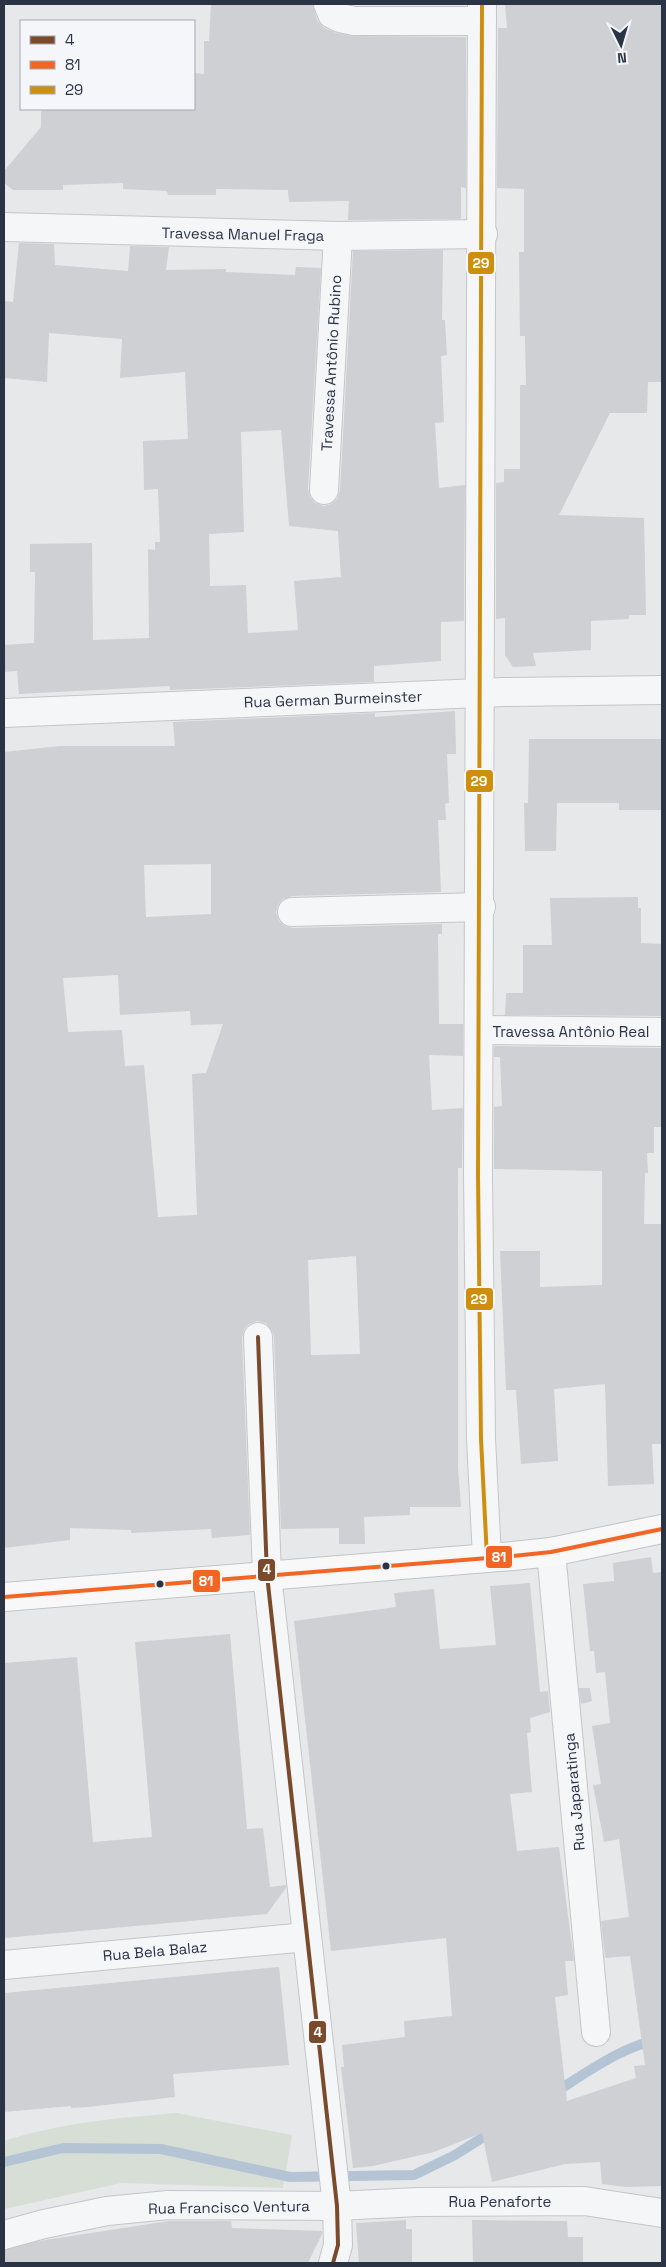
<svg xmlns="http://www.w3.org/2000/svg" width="666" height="2267" viewBox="0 0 666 2267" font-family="'Space Grotesk',sans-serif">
<rect width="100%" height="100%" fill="#e6e8ea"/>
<path fill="#d6ded6" d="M 176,2113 L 292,2135 L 283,2188 L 121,2183 L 4,2209 L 4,2141 C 60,2123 117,2118 176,2113 Z"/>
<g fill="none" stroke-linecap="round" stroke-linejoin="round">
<g stroke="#b4c4d5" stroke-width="10">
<path d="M 554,2093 C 583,2075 628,2042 662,2040"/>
<polyline points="4,2162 63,2148 161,2149 290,2177 414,2175 455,2155 493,2131"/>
</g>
</g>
<g fill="#ced0d3" fill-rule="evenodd">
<polygon points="211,4 313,4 317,20 324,28 336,33 351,36 466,37 466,188 461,187 461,219 348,220 349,201 289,202 288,190 216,189 216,195 168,195 167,191 123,189 123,183 63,185 63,190 13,190 4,183 4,171 41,127 41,111 48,109 194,109 194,73 204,74 204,41 209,41"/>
<polygon points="348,4 439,4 439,5 356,5"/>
<polygon points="505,4 662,4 662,382 648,382 647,413 610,413 559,515 644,518 646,615 629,615 629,619 591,621 591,650 533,653 536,666 513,667 505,655 505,618 496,619 496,483 504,482 504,469 520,469 520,385 526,385 525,336 520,336 519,252 524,252 524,189 497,188 498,28 507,28"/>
<path d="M 19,243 L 54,244 L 55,265 L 128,271 L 130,246 L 169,247 L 166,270 L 226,269 L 226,272 L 295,275 L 296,267 L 321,268 L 308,489 L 310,497 L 315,503 L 324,506 L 331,504 L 337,499 L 340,491 L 353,251 L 443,250 L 442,320 L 445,320 L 447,355 L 441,356 L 444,422 L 435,423 L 439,488 L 465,485 L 464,621 L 441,622 L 441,661 L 374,666 L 374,682 L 170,690 L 170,686 L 19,694 L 17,671 L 4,672 L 4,645 L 34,643 L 35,572 L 30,572 L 30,544 L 92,543 L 93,640 L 149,638 L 148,549 L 155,550 L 155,542 L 160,542 L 158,489 L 144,490 L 143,441 L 188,439 L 185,372 L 120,378 L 122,339 L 49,333 L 47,382 L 4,378 L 4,301 L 13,302 ZM 281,430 L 289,526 L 338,531 L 341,577 L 294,581 L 298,630 L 248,633 L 246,585 L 210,586 L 209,534 L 244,532 L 241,432 Z"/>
<path d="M 455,711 L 456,754 L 447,754 L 449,803 L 445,804 L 446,820 L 438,820 L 441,892 L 292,896 L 283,899 L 278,905 L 276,912 L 279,921 L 285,926 L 292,928 L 442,924 L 442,934 L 438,934 L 439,1024 L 463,1024 L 463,1056 L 429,1055 L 432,1110 L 463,1108 L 462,1168 L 458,1168 L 458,1468 L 461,1507 L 410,1507 L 410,1515 L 364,1517 L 365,1544 L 339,1544 L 339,1528 L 281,1529 L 274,1336 L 271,1329 L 266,1323 L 257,1321 L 249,1324 L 244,1329 L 242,1338 L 250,1535 L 212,1538 L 211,1529 L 131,1533 L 131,1530 L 70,1528 L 70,1540 L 4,1548 L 4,752 L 60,746 L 175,746 L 173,722 L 375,713 L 375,717 ZM 211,864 L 211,914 L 146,917 L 144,865 ZM 118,975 L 120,1015 L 190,1011 L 191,1025 L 223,1024 L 206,1073 L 192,1074 L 197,1215 L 158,1217 L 144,1065 L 125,1066 L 122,1030 L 68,1032 L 63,978 ZM 356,1256 L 360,1354 L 311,1355 L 308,1260 Z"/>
<polygon points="529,739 662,739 662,810 619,810 619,803 557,803 556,851 525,851 524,803 528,803"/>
<polygon points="638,897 638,908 641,908 641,943 662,944 662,1016 505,1015 506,993 523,993 523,945 552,945 550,898"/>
<polygon points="494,1046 662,1048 662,1127 654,1127 654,1153 647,1153 648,1173 645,1173 644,1224 662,1224 662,1444 652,1444 654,1484 608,1486 605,1384 554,1389 558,1461 521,1464 516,1390 506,1390 500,1251 540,1251 540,1287 602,1285 602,1171 494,1169 494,1107 502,1106 500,1057 494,1057"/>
<polygon points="651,1557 653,1573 662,1572 662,2186 626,2187 602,2184 600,2162 565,2164 492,2182 482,2133 434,2152 373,2166 353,2168 341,2067 344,2067 342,2045 405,2037 404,2021 452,2016 446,1938 331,1951 294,1621 396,1607 394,1593 434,1589 440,1649 496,1645 490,1586 530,1583 540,1692 548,1691 550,1712 530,1718 531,1732 527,1733 532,1792 510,1794 517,1851 559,1847 574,1961 565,1961 568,1995 555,1997 567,2101 636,2078 634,2066 645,2065 630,1956 605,1958 601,1921 629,1917 619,1839 604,1842 593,1785 601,1784 592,1726 610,1723 605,1672 596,1673 594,1651 590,1651 583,1584 614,1581 613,1563"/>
<polygon points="230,1634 247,1829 263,1828 270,1887 286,1885 286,1888 267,1914 4,1938 4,1663 77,1657 93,1842 152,1837 135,1642"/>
<polygon points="579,1688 590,1688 592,1701 581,1704"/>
<polygon points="279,1967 289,2065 173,2074 175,2097 88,2107 71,2108 71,2106 4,2112 4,1993"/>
<polygon points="406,2220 406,2229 412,2229 412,2263 359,2263 356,2223"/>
<polygon points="472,2220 567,2221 568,2237 583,2237 583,2263 473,2263"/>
<polygon points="169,2221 231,2221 232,2228 322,2231 322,2234 308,2263 4,2263 4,2250 39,2241"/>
</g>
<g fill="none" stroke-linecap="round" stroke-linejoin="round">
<g stroke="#c4c6c8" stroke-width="30">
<g id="minor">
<polyline points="328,4 332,14 340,18 354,21 482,21"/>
<polyline points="482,4 478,1175 481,1439 487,1558"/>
<polyline points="4,227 338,236 483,234"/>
<polyline points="324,490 338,236"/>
<polyline points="4,713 504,692 662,690"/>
<polyline points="292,912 481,907"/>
<polyline points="479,1030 662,1032"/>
<polyline points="258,1337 267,1575 337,2206 338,2245 333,2263"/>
<polyline points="551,1552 596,2032"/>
<polyline points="4,1965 307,1937"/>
<polyline points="4,2235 44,2224 107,2211 168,2205 337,2206 418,2202 584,2201 662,2213"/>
</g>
</g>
<g stroke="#c2c5c8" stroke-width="30">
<polyline id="major" points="4,1597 513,1556 551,1552 662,1529"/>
</g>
<use href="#minor" stroke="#f5f6f7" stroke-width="28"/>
<use href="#major" stroke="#f8f8f8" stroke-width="28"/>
<g stroke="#f4f6f9" stroke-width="8">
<polyline id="bus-1" points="258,1337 267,1575 337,2206 338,2245 333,2263"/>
</g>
<g stroke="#f4f6f9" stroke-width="8">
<polyline id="bus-2" points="4,1597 513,1556 551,1552 662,1529"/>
</g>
<g stroke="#f4f6f9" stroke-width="8">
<polyline id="bus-3" points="482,4 478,1175 481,1439 487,1558"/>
</g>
<use href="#bus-1" stroke="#7a4b2a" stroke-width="4"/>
<use href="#bus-2" stroke="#f26522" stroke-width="4"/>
<use href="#bus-3" stroke="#ce8f0e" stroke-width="4"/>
</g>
<g fill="#2b3445" stroke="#f4f6f9" stroke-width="2">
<circle cx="386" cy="1566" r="4.5"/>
<circle cx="160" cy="1584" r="4.5"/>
</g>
<g text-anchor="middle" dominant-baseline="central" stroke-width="5" stroke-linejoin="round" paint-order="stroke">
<g font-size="15" fill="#2b3445" stroke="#f4f6f9">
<text transform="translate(243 234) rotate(1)">Travessa Manuel Fraga</text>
<text transform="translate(331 363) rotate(-87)">Travessa Antônio Rubino</text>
<text transform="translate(333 699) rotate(-2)">Rua German Burmeinster</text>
<text x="571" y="1031">Travessa Antônio Real</text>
<text transform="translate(574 1792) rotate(-95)">Rua Japaratinga</text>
<text transform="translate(155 1951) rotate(-5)">Rua Bela Balaz</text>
<text x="500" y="2201">Rua Penaforte</text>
<text transform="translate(229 2207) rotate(-1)">Rua Francisco Ventura</text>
</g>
</g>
<g stroke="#f4f6f9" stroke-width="2">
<rect x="467" y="251" width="28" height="24" rx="5" fill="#ce8f0e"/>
<rect x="465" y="769" width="29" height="24" rx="5" fill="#ce8f0e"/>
<rect x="465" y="1287" width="29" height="24" rx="5" fill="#ce8f0e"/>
<rect x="485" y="1545" width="28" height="24" rx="5" fill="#f26522"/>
<rect x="257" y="1558" width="19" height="24" rx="5" fill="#7a4b2a"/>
<rect x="192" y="1569" width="29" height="24" rx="5" fill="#f26522"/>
<rect x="308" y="2020" width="19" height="24" rx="5" fill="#7a4b2a"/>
</g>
<g font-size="14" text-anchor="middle" font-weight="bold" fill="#fff">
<text x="481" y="268">29</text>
<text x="479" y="786">29</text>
<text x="479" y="1304">29</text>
<text x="499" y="1562">81</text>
<text x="267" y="1574">4</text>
<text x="206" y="1586">81</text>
<text x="318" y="2037">4</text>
</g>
<rect width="666" height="2267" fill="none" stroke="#2b3445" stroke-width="10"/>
<rect x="20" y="20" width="175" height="90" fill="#f4f6f9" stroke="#a4a8b1"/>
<rect x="30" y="36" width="25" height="8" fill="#7a4b2a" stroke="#a4a8b1"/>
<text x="65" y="45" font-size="15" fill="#2b3445">4</text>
<rect x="30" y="61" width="25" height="8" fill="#f26522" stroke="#a4a8b1"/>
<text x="65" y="70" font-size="15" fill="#2b3445">81</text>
<rect x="30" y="86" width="25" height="8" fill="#ce8f0e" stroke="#a4a8b1"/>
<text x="65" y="95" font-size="15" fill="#2b3445">29</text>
<g transform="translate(621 45) rotate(175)" stroke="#f4f6f9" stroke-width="4" paint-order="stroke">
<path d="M0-4L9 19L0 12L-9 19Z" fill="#2b3445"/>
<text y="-8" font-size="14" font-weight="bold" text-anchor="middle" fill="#2b3445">N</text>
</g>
</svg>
